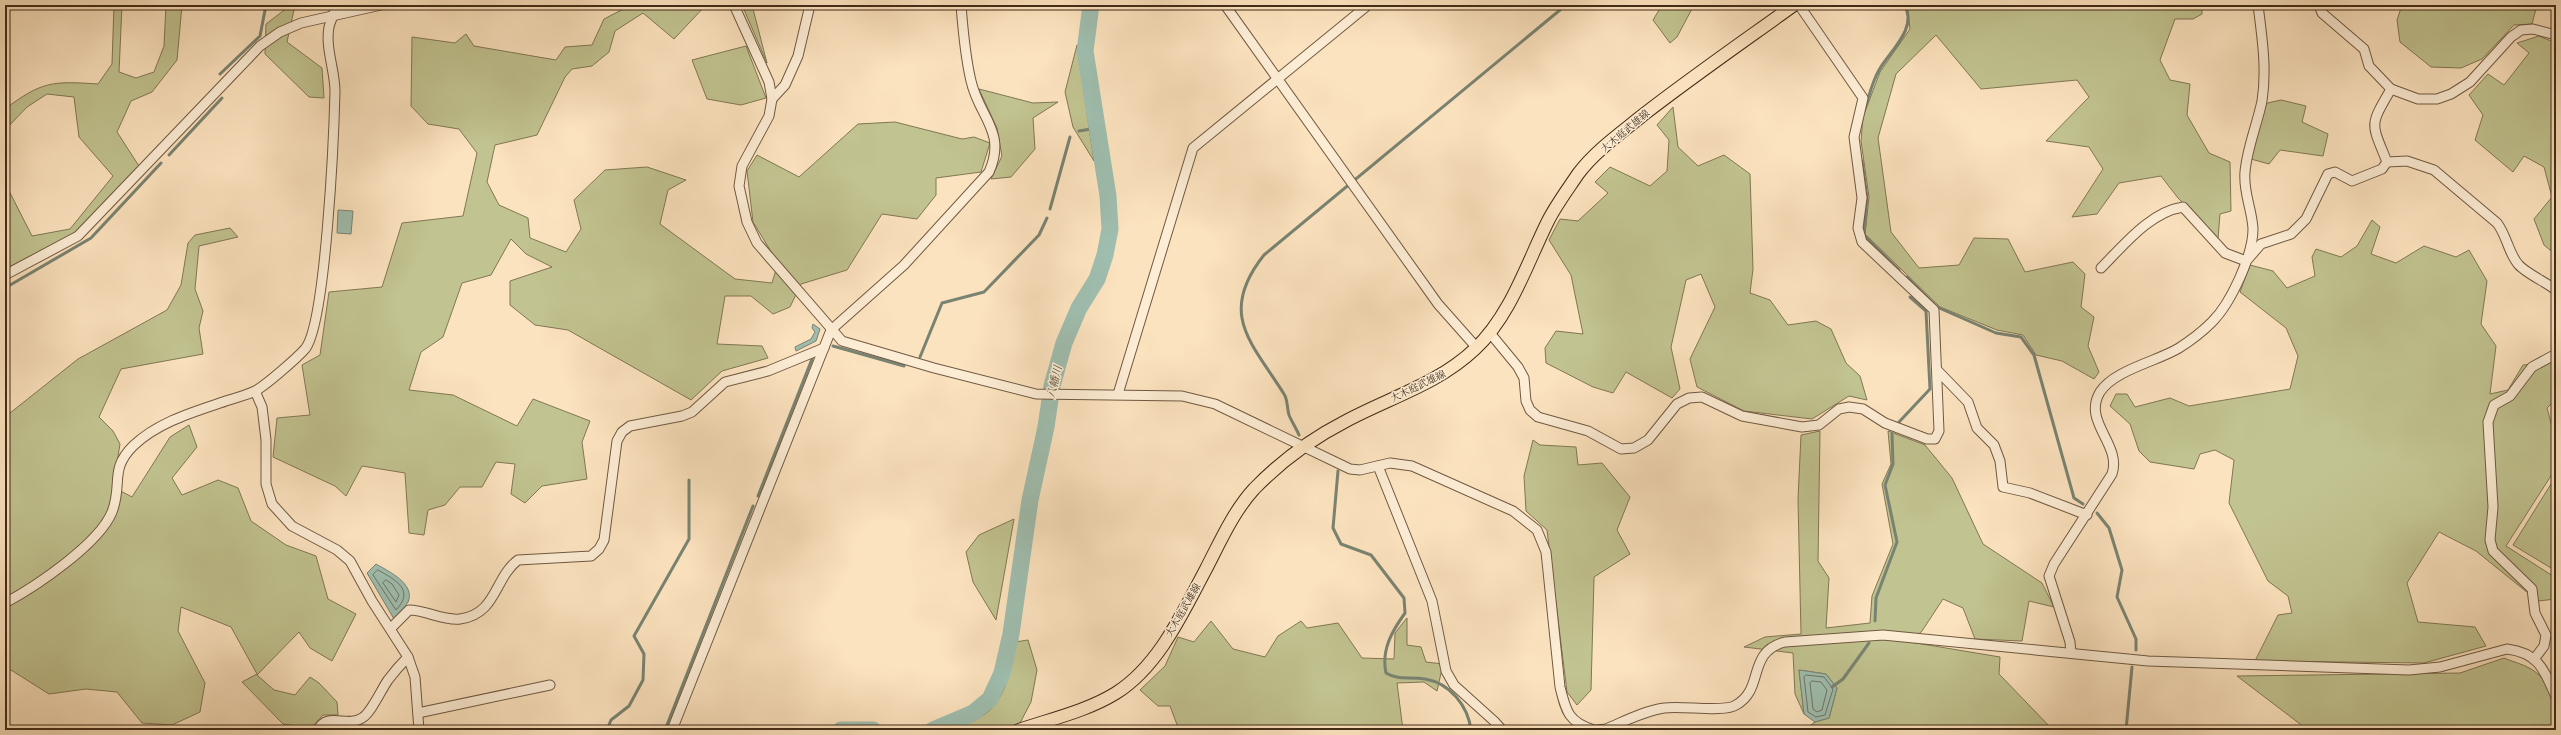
<svg xmlns="http://www.w3.org/2000/svg" width="2561" height="735" viewBox="0 0 2561 735" font-family="'Libre Caslon Text','Noto Serif JP',serif">
<rect width="100%" height="100%" fill="#fce3bf"/>
<filter id="stains"><feTurbulence type="fractalNoise" baseFrequency=".005" numOctaves="4"/><feColorMatrix values="0 0 0 0 .2 0 0 0 0 .09 0 0 0 0 .02 0 0 0 .5 -.17"/></filter>
<radialGradient id="worn" r=".72"><stop offset=".6" stop-color="#630" stop-opacity="0"/><stop offset="1" stop-color="#630" stop-opacity=".3"/></radialGradient>
<g fill="#c1c390" stroke="#817754">
<path d="M 114,5 L 122,5 L 119,72 L 136,78 L 154,72 L 164,46 L 166,5 L 182,5 L 177,60 L 152,92 L 131,101 L 117,132 L 139,166 L 78,232 L 5,269 L 5,183 L 32,236 L 70,229 L 113,176 L 79,137 L 74,97 L 47,94 L 27,107 L 5,130 L 5,109 C 42,81 53,81 98,84 L 112,64 Z"/>
<polygon points="287,5 295,5 287,42 322,68 324,98 309,97 265,54 266,24 287,8"/>
<polygon points="631,5 706,5 674,39 643,13 615,31 609,52 592,66 572,69 565,77 537,135 495,145 487,182 499,205 528,218 530,238 566,252 581,229 574,200 605,170 647,167 686,180 668,190 660,224 735,279 772,283 778,263 753,222 747,171 757,155 799,177 858,124 895,122 962,139 974,137 990,143 981,172 936,178 936,195 917,219 882,214 847,270 801,284 790,307 773,314 751,296 725,296 717,344 762,346 768,358 722,371 691,400 568,330 535,325 510,305 510,281 552,267 526,254 511,239 491,275 462,283 443,337 421,352 409,390 453,395 517,426 533,399 590,421 582,442 587,479 542,486 525,503 511,494 515,464 496,462 482,487 460,487 445,505 428,510 424,535 409,533 405,473 362,466 346,496 335,486 273,457 277,418 310,415 302,365 320,355 329,292 382,287 402,223 463,216 477,153 459,129 428,124 411,106 412,37 455,43 466,34 474,46 556,60 565,47 592,45 604,19"/>
<polygon points="742,5 752,5 767,63"/>
<polygon points="1662,5 1694,5 1677,37 1670,43 1653,20"/>
<polygon points="1907,5 2202,5 2202,14 2193,19 2175,19 2160,60 2170,80 2190,84 2187,115 2209,153 2230,162 2231,211 2220,214 2218,239 2178,198 2161,176 2119,183 2097,214 2072,217 2103,169 2089,147 2046,141 2089,97 2077,80 1981,89 1936,35 1896,74 1878,138 1891,232 1919,268 1959,265 1974,238 2008,239 2025,272 2073,262 2085,274 2081,307 2094,317 2088,346 2099,372 2094,379 2062,361 2036,355 2023,335 1997,330 1940,307 1865,234 1869,197 1861,141 1863,117 1880,72 1910,29"/>
<polygon points="2402,5 2537,5 2532,24 2514,25 2482,59 2461,68 2431,67 2400,42 2397,20"/>
<polygon points="2539,36 2556,43 2556,255 2544,245 2534,219 2552,197 2544,167 2524,156 2513,172 2475,140 2483,115 2469,95 2488,74 2504,85 2529,53 2517,43"/>
<polygon points="1077,45 1094,161 1073,127 1065,92"/>
<polygon points="746,46 766,98 741,105 707,99 692,60"/>
<polygon points="979,89 1033,103 1058,102 1033,118 1035,149 1011,177 991,179 1002,156 997,128"/>
<polygon points="2281,100 2306,106 2302,122 2328,134 2323,156 2280,150 2269,164 2251,159 2263,104"/>
<polygon points="1673,107 1678,147 1698,166 1724,155 1750,174 1753,269 1750,293 1770,300 1788,325 1816,321 1831,329 1846,363 1860,376 1867,400 1849,396 1812,419 1744,411 1697,387 1690,359 1715,307 1701,274 1686,280 1671,347 1680,389 1672,398 1626,372 1613,393 1593,387 1546,363 1545,348 1556,331 1583,334 1571,275 1549,240 1560,219 1578,221 1608,193 1595,182 1610,167 1650,186 1667,171 1669,140 1657,125"/>
<polygon points="2372,220 2380,227 2371,254 2396,263 2424,246 2456,257 2469,250 2487,281 2481,324 2496,346 2490,394 2508,390 2523,365 2549,363 2556,359 2556,399 2547,408 2556,441 2556,468 2506,546 2556,578 2556,599 2538,601 2476,551 2439,532 2407,583 2418,622 2475,627 2486,646 2424,663 2255,661 2278,615 2292,613 2288,596 2268,581 2229,503 2234,460 2215,450 2200,454 2194,469 2150,462 2139,451 2130,424 2110,406 2116,394 2127,394 2135,407 2170,398 2189,406 2290,389 2298,356 2286,328 2240,292 2250,265 2273,271 2287,288 2315,276 2312,257 2316,249 2341,257 2357,246"/>
<polygon points="230,228 238,237 199,246 195,289 203,311 199,328 203,354 121,369 99,417 113,431 120,444 113,487 132,497 170,437 189,425 197,447 172,478 182,495 218,480 238,488 251,521 286,545 316,556 328,599 356,614 332,661 310,648 299,632 257,675 274,690 295,695 310,677 319,683 337,702 338,715 323,715 311,728 283,724 242,682 257,674 231,627 181,607 178,631 205,683 200,712 172,725 142,723 117,692 86,689 49,694 11,670 5,673 5,417 78,359 167,310 181,285 188,243 195,235"/>
<polygon points="1820,431 1818,561 1829,578 1826,628 1870,623 1872,596 1893,544 1882,484 1891,464 1888,431 1925,445 1952,478 1983,544 2042,583 2054,607 2029,601 2022,641 1975,639 1963,608 1943,599 1922,631 1910,642 2000,657 1999,674 2053,730 1804,730 1815,722 1829,718 1837,688 1826,674 1799,670 1804,714 1795,694 1793,653 1744,647 1765,637 1801,634 1798,499 1801,435"/>
<polygon points="1533,440 1540,445 1576,447 1578,465 1602,463 1630,497 1617,530 1630,554 1594,577 1591,690 1577,705 1567,692 1547,530 1526,511 1524,476"/>
<polygon points="2556,476 2556,571 2513,545"/>
<polygon points="1014,519 996,620 973,582 966,552 979,535"/>
<polygon points="1407,618 1407,645 1421,647 1426,662 1443,664 1437,691 1424,682 1397,683 1403,730 1179,730 1170,706 1158,706 1140,690 1165,666 1178,637 1194,642 1211,621 1233,649 1265,657 1278,636 1301,621 1307,628 1338,623 1362,658 1394,659 1395,633"/>
<path d="M 1028,640 L 1037,670 L 1031,702 L 1020,723 L 999,730 L 951,730 C 962,725 975,721 985,714 C 1007,698 1011,666 1015,642 Z"/>
<path d="M 2504,658 C 2513,662 2523,664 2531,669 C 2552,681 2556,708 2556,730 L 2305,730 L 2304,727 L 2237,676 L 2460,673 Z"/>
</g>
<g fill="#9fbeaf" stroke="#798372">
<polygon points="338,210 353,211 351,234 337,233"/>
<polygon points="813,324 820,329 816,341 796,351 795,347 811,339 815,332 812,328"/>
<path d="M 376,564 C 388,571 416,584 408,602 C 405,608 398,614 394,619 L 367,573 Z"/>
<polygon points="1799,670 1826,674 1837,688 1829,718 1815,722 1804,714"/>
</g>
<g fill="none" stroke-linecap="round" stroke-linejoin="round">
<g stroke="#707463" stroke-width="1">
<path d="M 378,570 C 396,580 415,590 396,610 L 373,575 Z"/>
<polygon points="386,580 392,584 399,595 396,602 383,583"/>
<polygon points="1806,675 1824,677 1833,689 1825,715 1816,717 1808,712 1804,677"/>
<polygon points="1812,681 1821,682 1827,690 1822,710 1817,712 1813,709 1810,683"/>
</g>
<g stroke="#798372" stroke-width="3">
<polyline points="220,74 260,36 266,5"/>
<path d="M 1864,111 C 1869,97 1872,82 1879,70 C 1889,52 1919,27 1904,5"/>
<polyline points="1079,131 1097,128"/>
<polyline points="169,155 222,98"/>
<polyline points="1862,161 1867,198 1864,235 1899,270"/>
<polyline points="1050,209 1070,137"/>
<polyline points="1907,277 1937,307 1996,333 2021,337 2034,355 2074,498 2083,504"/>
<polyline points="5,288 91,238 161,163"/>
<polyline points="833,346 904,366"/>
<polyline points="920,357 942,303 984,292 1039,235 1047,218"/>
<polyline points="1899,422 1930,389 1926,311 1910,297"/>
<path d="M 1299,435 C 1296,428 1292,422 1289,415 C 1287,409 1288,400 1284,394 C 1252,343 1217,314 1264,255 L 1566,5"/>
<path d="M 1338,471 L 1333,528 L 1341,544 L 1371,555 L 1404,598 L 1405,613 C 1392,631 1381,650 1386,673 C 1399,681 1410,676 1425,679 C 1450,683 1468,706 1471,730"/>
<polyline points="758,496 812,359"/>
<polyline points="2097,513 2109,528 2122,570 2117,597 2136,639 2136,650"/>
<polyline points="1875,621 1876,598 1897,542 1885,485 1893,464 1892,434"/>
<polyline points="1832,687 1843,679 1869,643"/>
<polyline points="607,730 611,720 629,706 643,680 644,654 634,636 689,539 689,480"/>
<polyline points="665,730 753,506"/>
<polyline points="2126,730 2132,667"/>
</g>
<g stroke="#9fbeaf" stroke-width="17">
<polyline points="841,730 873,730"/>
<polyline points="933,730 973,713 990,699 1002,673 1011,634 1030,500 1046,427 1052,386 1064,343 1079,308 1097,279 1105,255 1110,229 1108,196 1085,51 1091,5"/>
</g>
<g stroke="#705941" stroke-width="11">
<g id="minor">
<path d="M 734,5 L 769,82 L 772,99 L 769,116 L 742,166 L 739,186 L 747,222 L 757,243 L 842,341 L 934,368 L 1036,394 L 1182,396 L 1215,404 L 1350,469 L 1360,470 L 1390,463 L 1412,466 L 1513,511 L 1537,530 L 1546,552 L 1560,687 C 1566,711 1568,722 1594,730"/>
<polyline points="1225,5 1438,304 1477,348"/>
<polyline points="2319,5 2322,13 2364,49 2369,66 2391,89 2418,99 2437,99 2451,94 2470,82 2511,37 2521,30 2533,29 2556,35"/>
<polyline points="772,99 785,85 798,56 810,5"/>
<path d="M 2387,162 L 2407,161 L 2434,170 L 2497,223 C 2507,236 2508,252 2518,264 C 2525,273 2546,282 2556,290"/>
<path d="M 2387,162 C 2371,122 2369,127 2391,89"/>
<polyline points="2248,259 2261,244 2291,234 2306,219 2328,174 2335,172 2352,181 2382,169 2387,162"/>
<path d="M 2101,268 C 2124,245 2150,212 2183,207 L 2225,253 L 2246,261"/>
<polyline points="5,275 78,236 260,46 280,32 301,23 381,5"/>
<polyline points="1490,333 1518,367 1524,378 1526,401 1530,410 1538,417 1588,431 1621,449 1634,448 1648,440 1677,404 1689,398 1702,397 1742,416 1802,427 1819,425 1839,409 1849,407 1863,409 1885,423 1927,439 1935,439 1939,431 1934,310 1862,242 1858,228 1862,198 1854,137 1863,98 1799,5"/>
<polyline points="1937,370 1968,402 1977,428 1994,445 2000,461 2003,487 2030,493 2087,515"/>
<polyline points="255,391 262,407 266,440 266,484 272,504 292,526 337,550 350,561 372,601 408,657 415,677 419,730"/>
<polyline points="1118,394 1193,148 1368,5"/>
<polyline points="1378,466 1432,601 1446,671 1454,685 1494,721 1502,730"/>
<path d="M 5,603 C 35,587 99,544 112,512 C 123,484 109,470 133,446 C 159,421 197,411 229,400 C 238,397 247,395 255,391 C 265,386 297,358 305,349 C 326,324 334,133 335,91 C 335,71 325,47 329,27 C 331,19 335,12 337,5"/>
<path d="M 391,628 L 409,610 C 426,610 443,621 460,619 C 497,614 494,578 518,560 L 591,556 L 599,549 L 604,540 L 617,441 L 622,432 L 630,426 L 682,416 L 692,412 L 725,382 L 768,371 L 824,348"/>
<path d="M 2071,653 L 2070,642 L 2049,576 L 2054,564 L 2112,474 C 2122,444 2082,422 2100,392 C 2114,370 2158,361 2179,348 C 2190,341 2203,331 2212,322 C 2231,303 2253,255 2253,229 C 2252,209 2243,192 2245,172 C 2247,148 2257,125 2262,101 C 2267,69 2262,37 2258,5"/>
<polyline points="2535,658 2544,646 2546,635 2535,613 2532,589 2493,551 2490,540 2493,507 2488,422 2494,405 2510,396 2532,367 2556,354"/>
<polyline points="418,713 550,685"/>
<path d="M 318,730 C 327,711 347,728 362,718 C 371,713 381,690 388,680 C 394,672 401,664 408,657"/>
<path d="M 672,730 L 831,330 L 904,265 L 989,172 C 1007,132 979,117 971,81 C 965,56 963,31 961,5"/>
<path d="M 1597,730 L 1606,729 C 1625,721 1644,711 1664,708 C 1681,705 1724,713 1736,705 C 1765,689 1746,652 1785,642 L 1883,635 L 2148,661 L 2409,670 L 2440,667 L 2507,649 C 2539,653 2544,670 2556,697"/>
</g>
</g>
<g stroke="#412b17" stroke-width="14">
<path id="major" d="M 1019,730 C 1051,719 1087,711 1116,693 C 1159,666 1183,612 1206,569 C 1220,542 1233,512 1254,489 C 1281,461 1311,439 1346,421 C 1391,397 1438,384 1475,349 C 1511,315 1527,263 1548,221 C 1556,205 1568,189 1578,174 C 1595,151 1621,133 1643,115 C 1692,77 1744,41 1794,5"/>
</g>
<use href="#minor" stroke="#fdedd5" stroke-width="9"/>
<use href="#major" stroke="#fce3bf" stroke-width="12"/>
</g>
<g text-anchor="middle" dominant-baseline="central" stroke-width="3" stroke-linejoin="round" paint-order="stroke">
<g font-size="10" fill="#412b17" stroke="#fdedd5">
<text transform="translate(1625 131) rotate(-40)">大木庭武雄線</text>
<text transform="translate(1418 386) rotate(-26)">大木庭武雄線</text>
<text transform="translate(1183 610) rotate(-60)">大木庭武雄線</text>
</g>
<g font-size="11" font-style="italic" fill="#58503d" stroke="#fdedd5">
<text transform="translate(1054 382) rotate(-77)">八幡川</text>
</g>
</g>
<rect width="2561" height="735" fill="none" stroke="#fce3bf" stroke-width="20"/>
<rect x="6" y="6" width="2549" height="723" fill="none" stroke="#412b17" stroke-width="2"/>
<rect x="10" y="10" width="2541" height="715" fill="none" stroke="#412b17"/>
<rect width="100%" height="100%" filter="url(#stains)"/>
<rect width="100%" height="100%" fill="url(#worn)"/>
</svg>
